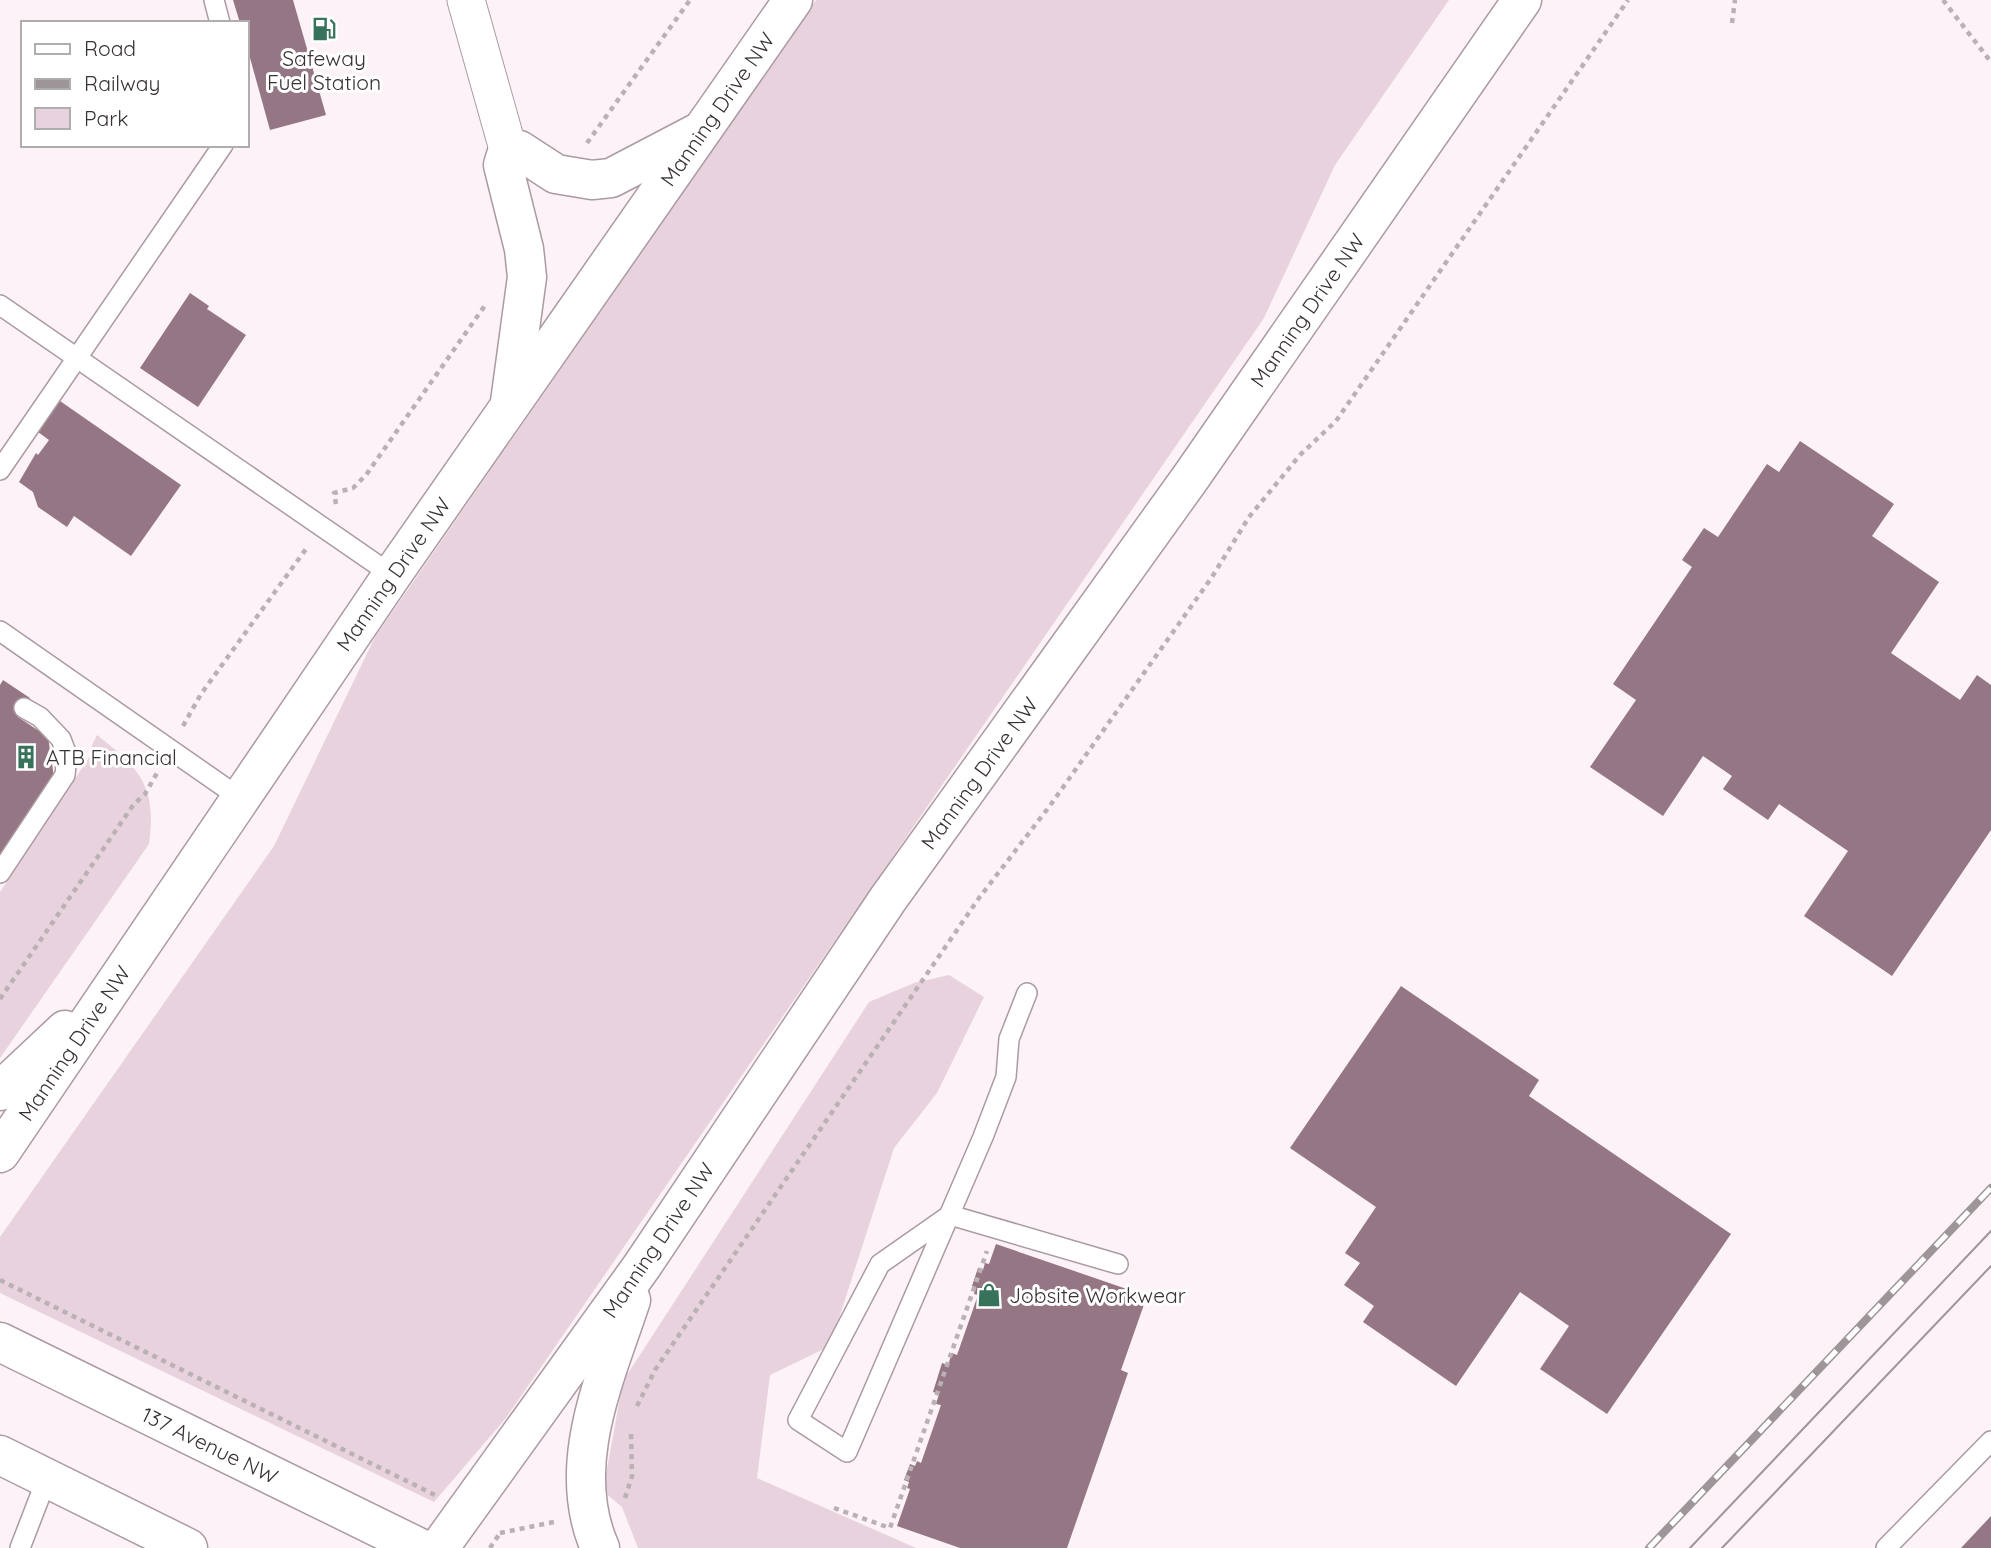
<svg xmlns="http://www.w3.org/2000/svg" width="1991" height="1548" viewBox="0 0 1991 1548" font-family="Quicksand,sans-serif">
<rect width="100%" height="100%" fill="#fdf2f7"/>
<g fill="#e7d2dd">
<polygon points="816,0 1449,0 1335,165 1264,318 506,1418 434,1502 0,1293 0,1237 274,846 375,637"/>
<path d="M 97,735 C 140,769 157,786 149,844 L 0,1058 L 0,892 L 92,753 L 92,745 Z"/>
<polygon points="949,975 984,997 937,1093 894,1148 830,1346 770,1375 757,1478 916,1548 638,1548 622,1507 603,1491 623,1381 869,1002 914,983"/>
</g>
<g fill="#947685">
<polygon points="233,0 293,0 326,115 270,130 247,47 247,23 240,23"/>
<polygon points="190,293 209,306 207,309 246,335 198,407 140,368"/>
<polygon points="60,401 181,485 131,556 74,516 67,527 38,507 33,492 19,482 36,453 38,455 49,440 38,432"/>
<polygon points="1800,441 1894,504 1872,536 1939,582 1891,653 1960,700 1977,675 1991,685 1991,830 1892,976 1804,916 1848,851 1779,804 1768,820 1723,789 1732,776 1703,756 1663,816 1590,767 1636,700 1613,684 1692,567 1682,560 1704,528 1718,537 1767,464 1779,472"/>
<polygon points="3,680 30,698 18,717 48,737 54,777 0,857 0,685"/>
<polygon points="1401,986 1539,1080 1529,1096 1731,1234 1607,1414 1540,1369 1569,1326 1520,1292 1456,1386 1363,1322 1374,1306 1344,1285 1360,1263 1345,1253 1376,1207 1290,1148"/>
<polygon points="996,1244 1147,1296 1121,1370 1128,1373 1067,1548 960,1548 897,1526 910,1489 907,1488 909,1482 904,1480 910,1464 915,1466 917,1461 921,1463 941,1405 936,1404 939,1394 933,1392 942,1363 948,1365 952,1353 957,1355 978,1295 974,1294 976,1287 972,1286 978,1268 983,1270 985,1263 989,1264"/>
<polygon points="1991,1516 1991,1548 1961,1548"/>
</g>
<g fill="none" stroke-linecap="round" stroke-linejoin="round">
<g stroke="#ab9aa3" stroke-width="22">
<g id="lane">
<polyline points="214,0 220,23"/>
<polyline points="0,305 392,575"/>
<polyline points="0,470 223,145"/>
<polyline points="0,631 240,798"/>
<polyline points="0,873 65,775 67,755 61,739 40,717 24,708"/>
<polyline points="1027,993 1009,1039 1006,1077 983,1137 847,1452 798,1420 880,1264 950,1215 1118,1264"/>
<polyline points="20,1548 47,1478"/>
<polyline points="1886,1548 1991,1441"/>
</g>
</g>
<g stroke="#ab9aa3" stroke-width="39">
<polyline id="street" points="466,0 508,149"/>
</g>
<g stroke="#ab9aa3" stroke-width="41">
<g id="secondary">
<polyline points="0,1342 420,1548"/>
<polyline points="0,1455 188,1548"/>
</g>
</g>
<g stroke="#ab9aa3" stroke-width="41">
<g id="primary">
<polyline points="510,402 527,277 524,249 503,165 508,149 519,150 556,174 592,180 611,178 697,133"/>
<polyline points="0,1091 65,1030"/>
<polyline points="0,1153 392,575 793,0"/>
<polyline points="439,1548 642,1266 888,899 1191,477 1522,0"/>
<path d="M 600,1548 C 564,1466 605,1379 631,1300"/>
</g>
</g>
<g stroke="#bab0b5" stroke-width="4.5" stroke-dasharray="5 5" stroke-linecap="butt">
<polyline points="1943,0 1991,62"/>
<polyline points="1732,23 1735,0"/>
<polyline points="587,143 690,0"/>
<polyline points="336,504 334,493 353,488 366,475 486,304"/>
<polyline points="183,726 201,694 306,549"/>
<polyline points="0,999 134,804 145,794 157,773"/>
<polyline points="0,1280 435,1495"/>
<polyline points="637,1406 655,1370 979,898 1049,807 1212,577 1249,517 1300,455 1336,421 1628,0"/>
<polyline points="625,1498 632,1476 631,1431"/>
<polyline points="834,1508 890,1528 987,1251"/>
<polyline points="500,1533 554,1522"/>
<polyline points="490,1548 500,1533"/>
</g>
<use href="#lane" stroke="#fff" stroke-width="19"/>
<use href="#street" stroke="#fff" stroke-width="37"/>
<use href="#secondary" stroke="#fff" stroke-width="38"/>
<use href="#primary" stroke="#fff" stroke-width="38"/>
<g stroke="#9e9599" stroke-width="2">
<polyline points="1690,1548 1991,1231"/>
<polyline points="1722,1548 1991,1266"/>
</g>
<g stroke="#9e9599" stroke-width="8">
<polyline id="rail" points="1649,1548 1991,1188"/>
</g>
<use href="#rail" stroke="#fff" stroke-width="5" stroke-dasharray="16" stroke-linecap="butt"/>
</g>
<defs>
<g id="fuel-bare" transform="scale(1.89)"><path d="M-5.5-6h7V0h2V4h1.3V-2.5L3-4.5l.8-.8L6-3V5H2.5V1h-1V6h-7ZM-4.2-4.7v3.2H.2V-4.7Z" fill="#37725b" stroke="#fff" stroke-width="2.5" paint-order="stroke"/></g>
<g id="building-bare" transform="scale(1.89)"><path d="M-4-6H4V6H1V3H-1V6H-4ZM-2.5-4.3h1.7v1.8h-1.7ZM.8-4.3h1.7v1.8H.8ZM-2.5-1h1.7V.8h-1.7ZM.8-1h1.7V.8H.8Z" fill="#37725b" stroke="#fff" stroke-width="2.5" paint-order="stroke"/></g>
<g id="shop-bare" transform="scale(1.89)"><path d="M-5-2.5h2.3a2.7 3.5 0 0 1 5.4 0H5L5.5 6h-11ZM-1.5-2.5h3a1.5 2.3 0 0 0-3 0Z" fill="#37725b" stroke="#fff" stroke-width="2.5" paint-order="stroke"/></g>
</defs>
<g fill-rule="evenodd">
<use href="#fuel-bare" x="324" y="29"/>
<use href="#building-bare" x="26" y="757"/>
<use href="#shop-bare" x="989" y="1295"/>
</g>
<g text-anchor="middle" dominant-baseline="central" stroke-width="6" stroke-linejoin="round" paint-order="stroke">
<g font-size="21" fill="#393235" stroke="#fff" text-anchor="start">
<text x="324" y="58" text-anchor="middle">Safeway<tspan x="324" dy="24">Fuel Station</tspan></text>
<text x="46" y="757">ATB Financial</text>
<text x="1009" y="1295">Jobsite Workwear</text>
</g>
<g font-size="21" fill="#393235" stroke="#fff">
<text transform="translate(717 109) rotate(-55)">Manning Drive NW</text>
<text transform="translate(1307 310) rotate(-55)">Manning Drive NW</text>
<text transform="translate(393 574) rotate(-55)">Manning Drive NW</text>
<text transform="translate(979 773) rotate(-54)">Manning Drive NW</text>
<text transform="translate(74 1043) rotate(-56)">Manning Drive NW</text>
<text transform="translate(658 1240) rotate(-56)">Manning Drive NW</text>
<text transform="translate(210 1445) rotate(26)">137 Avenue NW</text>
</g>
</g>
<rect x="21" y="21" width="228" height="126" fill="#ffffff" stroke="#b0adae" stroke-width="2"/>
<rect x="35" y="44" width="35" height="10" fill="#ffffff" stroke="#b0adae" stroke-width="2"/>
<text x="84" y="56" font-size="21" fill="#393235">Road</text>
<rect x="35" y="79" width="35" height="10" fill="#9e9599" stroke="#b0adae" stroke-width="2"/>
<text x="84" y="91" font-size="21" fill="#393235">Railway</text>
<rect x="35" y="108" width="35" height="21" fill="#e7d2dd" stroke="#b0adae" stroke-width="2"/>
<text x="84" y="126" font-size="21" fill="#393235">Park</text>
</svg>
